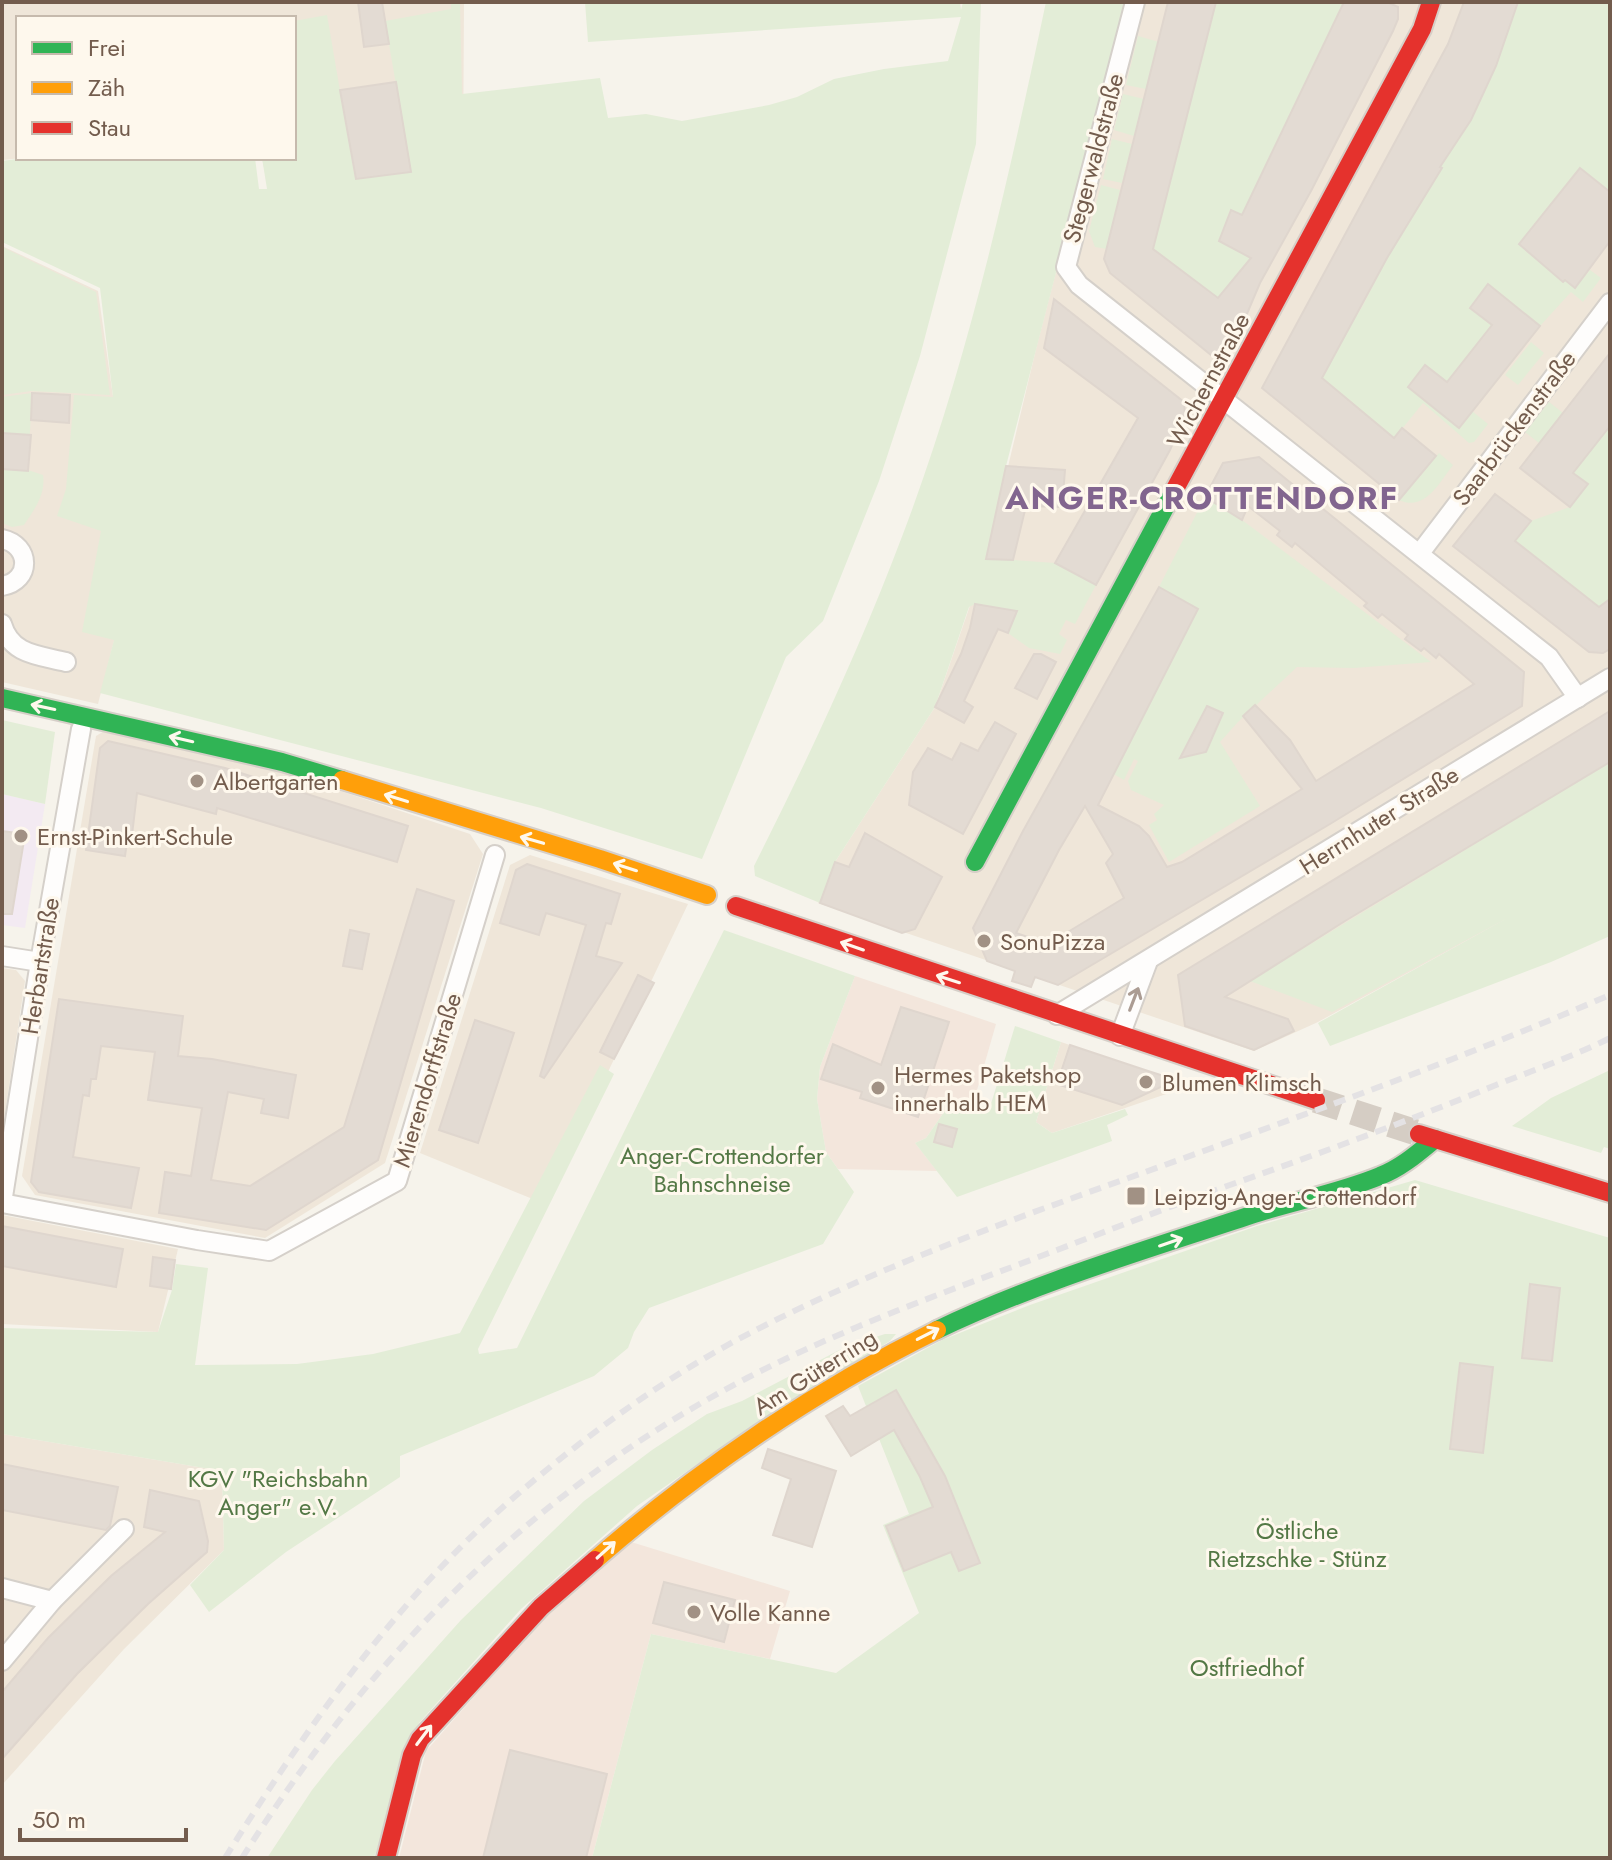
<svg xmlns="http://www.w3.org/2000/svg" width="1612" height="1860" viewBox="0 0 1612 1860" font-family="Jost,sans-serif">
<rect width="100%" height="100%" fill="#f6f3eb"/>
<g fill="#efe6d9">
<polygon points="2,2 464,2 463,166 268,188 262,158 294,158 294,18 18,18 18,158 23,158 2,160"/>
<polygon points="1126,2 1610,2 1610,862 1318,1022 1254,1051 818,903 835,862 935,707 986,559 1037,345"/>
<polygon points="2,246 98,291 122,460 115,637 98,704 2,682"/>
<polygon points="106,730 277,770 470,834 483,854 385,1163 265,1238 35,1195 22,1176 96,736"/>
<polygon points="530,855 688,904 545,1204 420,1153 510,865"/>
<polygon points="2,968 16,970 25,981 2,1133"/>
<polygon points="1061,1042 1176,1081 1172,1092 1052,1133 1036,1122"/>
<polygon points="2,1215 178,1249 158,1332 2,1324"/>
<polygon points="2,1434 222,1471 224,1550 124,1649 2,1785"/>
</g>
<g fill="#f3e6dc">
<polygon points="855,976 996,1024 973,1104 951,1102 926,1138 915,1143 937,1171 838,1169 826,1152 817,1099 820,1067"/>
<polygon points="628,1541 790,1591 770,1659 651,1634 592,1858 399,1858 426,1751 549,1612"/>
</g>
<polygon fill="#f3eaf2" points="2,794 45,804 25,928 2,925"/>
<g fill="#e3edd7">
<polygon points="451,2 460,2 462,94 600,78 608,118 646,114 682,121 769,105 797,97 834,79 884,69 948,61 961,17 588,42 585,2 960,2 961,10 963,2 981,2 976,144 920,356 879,481 823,621 786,657 702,859 541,808 100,693 114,640 82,632 101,531 57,516 66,489 74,395 113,397 100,288 2,242 2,161 25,158 255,158 259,189 267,189 262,158 294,158 294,47 296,47 294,21 327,15 355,178 411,172 385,21 451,9"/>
<path d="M 1046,2 L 1126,2 L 1006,466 L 986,558 L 1055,563 L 1096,585 L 1075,624 L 1066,620 L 1059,634 L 1067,640 L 1060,654 L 1029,648 L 1008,633 L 1017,611 L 975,604 L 969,607 L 935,707 L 835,862 L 820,903 L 755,876 L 754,866 C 809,757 860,648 903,534 C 968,363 1008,181 1046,2 Z"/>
<polygon points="1216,2 1344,2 1242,215 1230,210 1219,241 1268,267 1256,292 1218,298 1152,253"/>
<polygon points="1518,2 1610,2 1610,192 1580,168 1558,195 1580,212 1575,288 1590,270 1601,278 1583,302 1571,292 1540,326 1488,285 1470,307 1492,325 1447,382 1425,365 1408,387 1459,428 1472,411 1488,424 1474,442 1469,443 1423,403 1393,440 1319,375 1362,307 1387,258 1446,158 1471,120 1496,66"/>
<polygon points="1138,36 1159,42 1146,89 1126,85"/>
<polygon points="1123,94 1144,99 1134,136 1114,130"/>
<polygon points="1112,139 1132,144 1122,183 1103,179"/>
<polygon points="1101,185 1120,190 1107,249 1095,247 1089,231"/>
<polygon points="2,247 96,292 110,395 31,391 2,395"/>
<polygon points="1531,342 1544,353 1518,385 1505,375"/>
<path d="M 32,393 L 28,470 L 43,475 C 46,494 34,510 24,525 L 12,527 L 2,523 L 2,397 Z"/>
<polygon points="1549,402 1563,413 1539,443 1525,432"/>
<polygon points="1610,426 1610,599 1599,607 1514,541 1531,521 1570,507 1588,484 1573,473"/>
<path d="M 1439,453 L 1453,465 C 1439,483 1425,512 1399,500 Z"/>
<polygon points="1205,497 1242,520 1431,662 1354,668 1297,667 1238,722 1220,742 1260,806 1169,862 1149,825 1157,820 1154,814 1164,805 1131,790 1128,781 1138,761 1134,759 1124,780 1110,772 1198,609 1159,587"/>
<polygon points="2,720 55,732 45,804 2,794"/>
<polygon points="1610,762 1610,936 1551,962 1330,1046 1318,1023 1509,917 1332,1012 1250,981"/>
<polygon points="724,930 855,976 820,1067 817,1099 826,1152 854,1192 823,1244 649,1308 634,1332 628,1348 594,1376 400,1456 400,1477 286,1552 209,1612 190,1585 224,1550 222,1471 2,1434 2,1328 158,1332 172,1290 176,1264 208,1268 195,1365 297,1364 373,1354 460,1333 600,1065 614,1074 478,1349 479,1354 517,1348"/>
<polygon points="1015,1026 1061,1042 1036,1122 1052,1133 1125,1109 1128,1115 1107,1125 1112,1141 957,1197 915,1143 926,1138 951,1102 990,1107"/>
<polygon points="1610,1070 1610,1149 1604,1147 1601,1153 1512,1126 1551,1098"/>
<polygon points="1415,1180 1610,1238 1610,1858 592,1858 651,1634 836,1673 919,1613 883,1525 909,1514 858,1386 942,1340 1030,1305 1257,1226"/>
<polygon points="885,1334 896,1334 890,1341 742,1433 637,1506 521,1609 419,1723 374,1858 267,1858 312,1790 335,1761 461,1620 584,1501 652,1450 707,1414 742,1401 847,1346"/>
</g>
<g fill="#e3dbd3" stroke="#dfd6ce" stroke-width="2" fill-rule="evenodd">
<polygon points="358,2 382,2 389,44 364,47"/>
<polygon points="1168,2 1216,2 1153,249 1218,298 1251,258 1219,241 1231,210 1242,215 1344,2 1387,2 1398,7 1398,19 1393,31 1311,191 1260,283 1246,316 1249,318 1237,338 1234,336 1216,359 1110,273 1104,259"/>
<polygon points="1464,2 1518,2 1496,66 1471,120 1440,167 1442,168 1387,258 1322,378 1394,438 1402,428 1436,456 1399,500 1262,388 1448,44"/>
<polygon points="396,82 411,172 356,179 340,90"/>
<polygon points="1580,168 1610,192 1610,241 1575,288 1565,280 1563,282 1519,244"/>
<polygon points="1488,284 1540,326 1459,428 1408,387 1425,365 1447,382 1492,325 1470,308"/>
<polygon points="1054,299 1184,402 1185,415 1170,450 1096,585 1055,563 1138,418 1044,348"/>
<polygon points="1610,353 1610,426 1573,473 1588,484 1570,507 1520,468"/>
<polygon points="32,393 70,395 69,423 31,420"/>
<polygon points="2,433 31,435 28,471 2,469"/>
<path d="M 1259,457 L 1524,672 L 1522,706 L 1330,824 L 1058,985 L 1035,977 L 1031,987 L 1012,981 L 1015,971 L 987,961 L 973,928 L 1023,831 L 1159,587 L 1198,609 L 1098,805 L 1139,826 L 1149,836 L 1167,867 L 1182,862 L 1302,789 L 1243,716 L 1255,705 L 1290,740 L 1316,781 L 1474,684 L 1439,654 L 1436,658 L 1424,648 L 1421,651 L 1405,639 L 1408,635 L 1382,614 L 1378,618 L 1364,606 L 1367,603 L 1295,543 L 1292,547 L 1277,535 L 1280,531 L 1248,506 L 1242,520 L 1205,497 L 1223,463 ZM 1085,806 L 1113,854 L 1106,863 L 1124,898 L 1048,944 L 1016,933 L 1059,850 Z"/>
<polygon points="1006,466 1065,470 1062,507 1026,506 1013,560 986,559"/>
<polygon points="1495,494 1531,521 1515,541 1599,607 1610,599 1610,649 1603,653 1589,652 1453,546"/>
<polygon points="975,604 1017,611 1008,633 998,629 964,701 973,707 964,723 935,707 961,654 970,628"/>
<polygon points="1034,654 1041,654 1056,662 1037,699 1015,688"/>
<polygon points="1207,706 1223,713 1206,752 1180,758"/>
<polygon points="1610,711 1610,762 1345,921 1225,997 1288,1019 1294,1031 1254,1050 1185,1026 1178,975"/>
<polygon points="995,722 1016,734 963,834 909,805 913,772 928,748 952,760 961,743 978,751"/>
<polygon points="108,741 225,768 408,826 397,862 217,808 216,814 137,793 132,835 128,834 125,856 86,850 100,748"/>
<polygon points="2,831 25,834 12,914 2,914"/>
<polygon points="865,833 942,877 915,929 902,933 820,903 835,862 849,867"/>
<polygon points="527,864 620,894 611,924 606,923 596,956 622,963 544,1078 540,1076 586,925 546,913 539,935 500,923 516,870"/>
<polygon points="417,889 454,901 378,1160 266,1230 159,1213 165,1172 191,1176 202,1108 148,1100 155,1052 101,1046 96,1079 91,1079 89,1096 83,1095 73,1157 139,1168 131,1208 39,1192 31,1182 59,999 183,1016 178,1056 212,1059 296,1075 288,1118 261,1113 264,1099 228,1092 211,1180 250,1186 344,1127"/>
<polygon points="350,930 369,934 362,969 343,966"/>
<polygon points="638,975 654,983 614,1059 600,1052"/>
<polygon points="901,1007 949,1022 918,1117 860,1098 862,1092 821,1079 833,1044 881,1065"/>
<polygon points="475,1020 514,1033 478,1143 439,1130"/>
<polygon points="1070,1045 1145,1070 1176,1080 1122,1105 1057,1084"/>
<polygon points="939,1124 957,1129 952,1147 934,1142"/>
<polygon points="2,1226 123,1249 116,1287 2,1266"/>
<polygon points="153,1257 175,1260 171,1289 150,1286"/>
<polygon points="1530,1284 1560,1288 1552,1361 1522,1358"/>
<polygon points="1460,1363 1493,1367 1483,1453 1450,1449"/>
<polygon points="896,1390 945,1476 980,1563 959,1571 951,1552 904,1571 886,1526 933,1507 920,1477 894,1430 851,1456 826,1416 843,1406 850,1416"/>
<polygon points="768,1449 836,1471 812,1547 773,1535 791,1479 762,1468"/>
<polygon points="2,1464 118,1487 110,1526 106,1530 2,1510"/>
<polygon points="150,1490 199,1501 208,1541 207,1552 148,1604 77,1674 2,1759 2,1692 48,1638 111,1576 165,1532 144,1527"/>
<polygon points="664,1582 735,1600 724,1642 653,1623"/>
<polygon points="510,1750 607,1774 586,1858 483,1858"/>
</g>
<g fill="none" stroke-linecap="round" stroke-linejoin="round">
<polyline stroke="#d5cdc4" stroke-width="26" stroke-dasharray="26 13" stroke-linecap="butt" points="1316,1100 1418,1133"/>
<g stroke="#d5d0ca" stroke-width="22">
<g id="street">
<polyline points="1135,2 1066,267 1079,285 1549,657 1578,698"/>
<path d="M 2,539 C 31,545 32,581 2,586"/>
<polyline points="1420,553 1610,303"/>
<path d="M 2,624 C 11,655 38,655 66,662"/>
<polyline points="2,956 40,962"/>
<polyline points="1057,1015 1610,678"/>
<polyline points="1120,1036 1148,961"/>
<polyline points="2,1203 197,1240 269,1251 397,1181 495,855"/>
<polyline points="2,1203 40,962 81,729"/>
<polyline points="2,1588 52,1601"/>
<polyline points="2,1661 52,1601 124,1529"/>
</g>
</g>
<g stroke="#d6cfc8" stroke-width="22">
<g id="fast">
<polyline points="2,698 282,762 342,780"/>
<polyline points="975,862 1175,489"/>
<path d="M 937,1330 C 1037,1282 1146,1250 1251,1215 C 1294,1201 1339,1193 1380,1176 C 1401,1168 1418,1153 1435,1139"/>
</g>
</g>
<g stroke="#d6cfc8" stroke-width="22">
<g id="slow">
<polyline points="342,780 600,859 707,895"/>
<path d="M 595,1560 C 697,1471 815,1390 937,1330"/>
</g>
</g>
<g stroke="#d6cfc8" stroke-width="22">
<g id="jam">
<polyline points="1175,489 1422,29 1431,2"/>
<polyline points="736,906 1316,1100"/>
<polyline points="1419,1134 1610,1193"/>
<polyline points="386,1858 412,1755 420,1739 541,1607 595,1560"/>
</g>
</g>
<use href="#street" stroke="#fefdfc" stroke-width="18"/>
<use href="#fast" stroke="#30b455" stroke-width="18"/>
<use href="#slow" stroke="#ff9f0a" stroke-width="18"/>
<use href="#jam" stroke="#e5322d" stroke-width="18"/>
<g stroke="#e4e2e4" stroke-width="6" stroke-dasharray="12 8" stroke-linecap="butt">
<path d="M 225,1858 C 310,1722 403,1590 526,1487 C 590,1433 660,1382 733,1342 C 869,1269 1017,1218 1162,1166 C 1312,1112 1463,1058 1610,995"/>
<path d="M 242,1858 C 370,1656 533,1489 747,1378 C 832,1334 923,1300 1012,1267 C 1084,1240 1155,1212 1227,1186 C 1318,1154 1408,1121 1496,1085 C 1534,1070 1574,1056 1610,1038"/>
</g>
</g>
<defs><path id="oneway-shaft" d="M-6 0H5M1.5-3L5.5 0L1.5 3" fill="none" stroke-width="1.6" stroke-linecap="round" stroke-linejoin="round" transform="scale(2)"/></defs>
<g stroke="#fef8ed">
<use href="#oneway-shaft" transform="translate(43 707) rotate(-168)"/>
<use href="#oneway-shaft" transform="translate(181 739) rotate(-167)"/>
<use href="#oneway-shaft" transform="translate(396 798) rotate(-163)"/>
<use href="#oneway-shaft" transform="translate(532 840) rotate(-164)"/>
<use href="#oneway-shaft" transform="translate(625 867) rotate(-162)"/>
<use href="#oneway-shaft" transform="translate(852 946) rotate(-161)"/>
<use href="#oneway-shaft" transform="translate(948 979) rotate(-162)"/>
<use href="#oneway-shaft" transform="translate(1171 1242) rotate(-19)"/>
<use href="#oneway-shaft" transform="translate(928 1334) rotate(-27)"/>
<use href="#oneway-shaft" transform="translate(606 1550) rotate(-42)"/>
<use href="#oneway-shaft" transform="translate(424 1735) rotate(-53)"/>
</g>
<use stroke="#ab9c93" href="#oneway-shaft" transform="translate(1134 999) rotate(-69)"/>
<g fill="#a19184" stroke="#fef8ed" stroke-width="3">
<circle cx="197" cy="781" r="8"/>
<circle cx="21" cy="836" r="8"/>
<circle cx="984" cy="941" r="8"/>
<circle cx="1146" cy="1082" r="8"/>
<circle cx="878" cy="1088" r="8"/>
<rect x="1126" y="1186" width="20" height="20" rx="4"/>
<circle cx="694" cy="1612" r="8"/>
</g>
<g text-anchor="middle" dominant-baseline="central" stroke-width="6" stroke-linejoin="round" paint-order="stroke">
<g font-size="24" fill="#735c4d" stroke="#fef8ed">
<text transform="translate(1093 158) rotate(-75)">Stegerwaldstraße</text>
<text transform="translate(1208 380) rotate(-62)">Wichernstraße</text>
<text transform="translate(1514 428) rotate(-53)">Saarbrückenstraße</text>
<text transform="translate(1379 820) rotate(-32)">Herrnhuter Straße</text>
<text transform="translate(40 966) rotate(-81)">Herbartstraße</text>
<text transform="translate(427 1080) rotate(-73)">Mierendorffstraße</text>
<text transform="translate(815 1372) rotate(-32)">Am Güterring</text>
</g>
<g font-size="24" fill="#735c4d" stroke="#fef8ed" text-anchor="start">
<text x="213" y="781">Albertgarten</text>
<text x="37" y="836">Ernst-Pinkert-Schule</text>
<text x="1000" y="941">SonuPizza</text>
<text x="894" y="1074">Hermes Paketshop<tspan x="894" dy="28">innerhalb HEM</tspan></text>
<text x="1162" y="1082">Blumen Klimsch</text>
<text x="1154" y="1196">Leipzig-Anger-Crottendorf</text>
<text x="710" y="1612">Volle Kanne</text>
</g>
<g font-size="24" fill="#537845" stroke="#fef8ed">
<text x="722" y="1155">Anger-Crottendorfer<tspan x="722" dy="28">Bahnschneise</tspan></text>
<text x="278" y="1478">KGV "Reichsbahn<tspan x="278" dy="28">Anger" e.V.</tspan></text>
<text x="1297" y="1530">Östliche<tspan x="1297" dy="28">Rietzschke - Stünz</tspan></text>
<text x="1247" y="1667">Ostfriedhof</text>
</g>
<g font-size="32" font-weight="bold" letter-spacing="2" fill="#82658f" stroke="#fef8ed">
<text x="1202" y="498">ANGER-CROTTENDORF</text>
</g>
</g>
<rect width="1612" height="1860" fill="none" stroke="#735c4d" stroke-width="8"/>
<rect x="16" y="16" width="280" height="144" fill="#fef8ed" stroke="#c6baad" stroke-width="2"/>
<rect x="32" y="42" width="40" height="12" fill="#30b455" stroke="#c6baad" stroke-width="2"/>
<text x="88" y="56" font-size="24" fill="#735c4d">Frei</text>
<rect x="32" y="82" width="40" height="12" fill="#ff9f0a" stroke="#c6baad" stroke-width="2"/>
<text x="88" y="96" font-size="24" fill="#735c4d">Zäh</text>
<rect x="32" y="122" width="40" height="12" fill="#e5322d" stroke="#c6baad" stroke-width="2"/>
<text x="88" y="136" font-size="24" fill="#735c4d">Stau</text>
<path d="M20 1828v12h166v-12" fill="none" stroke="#735c4d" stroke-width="4"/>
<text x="32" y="1828" font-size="24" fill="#735c4d" stroke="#fef8ed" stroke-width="6" paint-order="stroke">50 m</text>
</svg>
